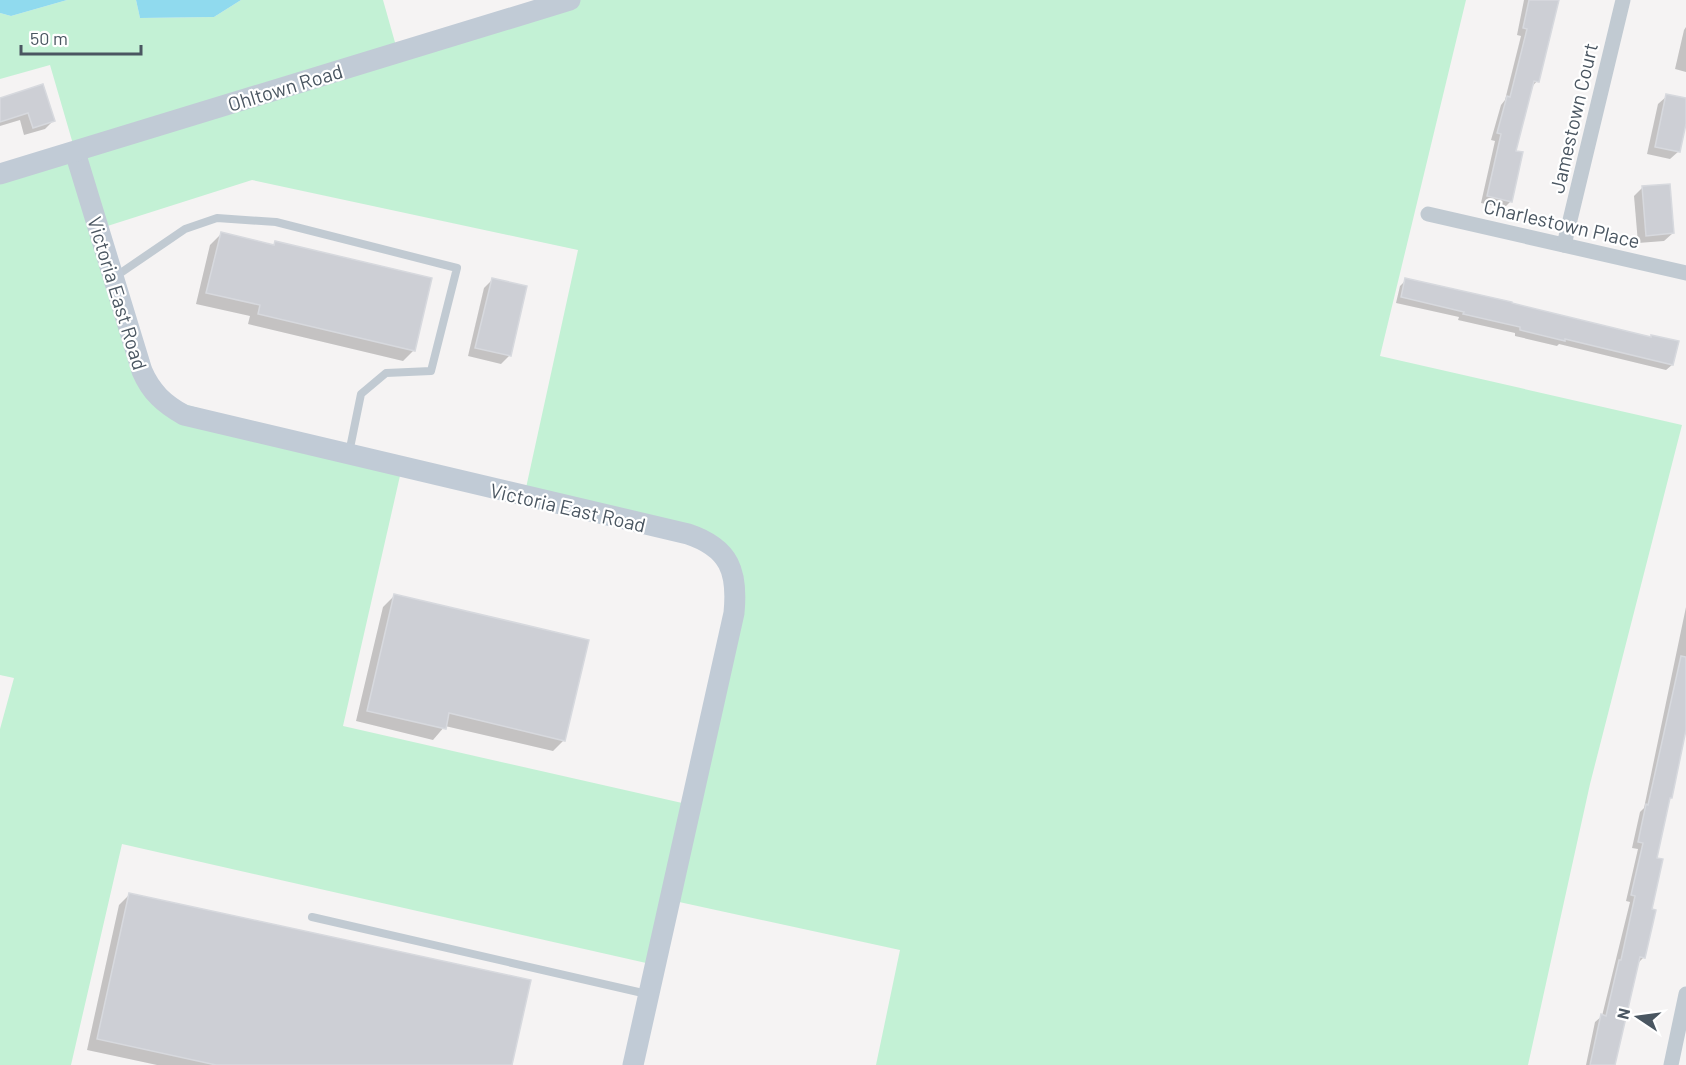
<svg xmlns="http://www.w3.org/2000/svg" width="1686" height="1065" viewBox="0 0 1686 1065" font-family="Barlow,sans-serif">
<rect width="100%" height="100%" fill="#f5f3f3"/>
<path fill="#c3f1d5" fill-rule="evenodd" d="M 67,0 L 136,0 L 140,18 L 214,17 L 241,0 L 383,0 L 398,53 L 561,0 L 1466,0 L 1380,356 L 1682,425 L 1590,784 L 1528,1065 L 876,1065 L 900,950 L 670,900 L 655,965 L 122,844 L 71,1065 L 0,1065 L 0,729 L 14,678 L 0,675 L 0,174 L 75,151 L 50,65 L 0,79 L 0,13 L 11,16 ZM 252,180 L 578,250 L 524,497 L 711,545 L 736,592 L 691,805 L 343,726 L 402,467 L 156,396 L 98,229 Z"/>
<g fill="#90daee">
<polygon points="0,0 67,0 11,16 0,13"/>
<polygon points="136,0 241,0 214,17 140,18"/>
</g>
<g fill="#0003">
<polygon points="1524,0 1557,0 1537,81 1531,88 1514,152 1511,201 1504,208 1481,203 1495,141 1491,140 1501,105 1505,100 1521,36 1517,35"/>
<polygon points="1686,27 1686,72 1675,69 1684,30"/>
<polygon points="1667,96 1686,100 1686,116 1679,151 1670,159 1647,154 1658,104"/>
<polygon points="0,100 53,121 45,129 24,135 20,120 0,126"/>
<polygon points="1642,188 1673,233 1664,241 1638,243 1634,196"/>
<polygon points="221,234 272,246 276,243 414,350 403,361 248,324 250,316 196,304 210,245"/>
<polygon points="493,279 526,287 509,356 501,364 468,356 484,288"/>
<polygon points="1406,280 1650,338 1672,365 1666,370 1559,344 1557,346 1515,336 1515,333 1458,320 1459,317 1396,303 1400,286"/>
<polygon points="394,596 564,740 553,751 445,726 433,740 356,721 383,607"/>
<polygon points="1686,607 1686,728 1655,859 1644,957 1638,963 1610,1065 1586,1065 1595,1022 1602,1016 1630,902 1626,901 1638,849 1632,848 1640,812 1644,808"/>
<polygon points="130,894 511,1065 157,1065 87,1050 119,905"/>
</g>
<g fill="#cdcfd5" stroke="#d7d9de" stroke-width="1.5">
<polygon points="1529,0 1559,0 1539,82 1534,81 1516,151 1523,152 1512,202 1487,196 1501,134 1497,133 1507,96 1510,97 1527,29 1523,28"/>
<polygon points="43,84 55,121 33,128 28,113 0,122 0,98"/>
<polygon points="1666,94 1686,98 1686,124 1680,152 1655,147"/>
<polygon points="1670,184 1674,233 1646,236 1642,186"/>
<polygon points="221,232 274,245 275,241 432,278 415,351 258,314 260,305 206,293"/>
<polygon points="492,278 527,286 511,356 475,348"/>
<polygon points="1405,278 1512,302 1512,303 1651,337 1651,335 1679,341 1673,365 1565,339 1565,341 1520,330 1520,327 1463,314 1464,312 1401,297"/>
<polygon points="394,594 589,640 565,741 449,713 446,729 367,711"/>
<polygon points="1681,656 1686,657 1686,730 1672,798 1670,798 1657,858 1663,859 1652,909 1656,910 1645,958 1640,957 1615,1065 1590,1065 1601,1014 1606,1016 1619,960 1621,960 1635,896 1631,895 1643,843 1638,842 1646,804 1648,805"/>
<polygon points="129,893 531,980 512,1065 216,1065 97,1039"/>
</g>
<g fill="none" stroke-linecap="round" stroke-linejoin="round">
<g stroke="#c1cad2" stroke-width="8">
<polyline points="114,275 122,272 185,229 217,218 276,222 457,268 431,371 386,373 361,394 349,453"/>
<polyline points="312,917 647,994"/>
</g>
<g stroke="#c1cad2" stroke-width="15">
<polyline points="1428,214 1686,273"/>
<polyline points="1564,245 1623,0"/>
<polyline points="1671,1065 1686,994"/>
</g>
<g stroke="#c1cbd6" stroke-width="21">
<path d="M 75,152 L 142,371 C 151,392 164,404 184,415 L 688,534 C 730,548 738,572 734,613 L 633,1065"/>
<polyline points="0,174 570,0"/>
</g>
</g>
<g text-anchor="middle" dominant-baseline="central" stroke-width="4.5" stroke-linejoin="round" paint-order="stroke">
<g font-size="20" fill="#4a5661" stroke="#fff">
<text transform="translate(285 87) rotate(-17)">Ohltown Road</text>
<text transform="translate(1573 118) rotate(-77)">Jamestown Court</text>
<text transform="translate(1562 223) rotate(13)">Charlestown Place</text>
<text transform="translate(118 293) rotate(73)">Victoria East Road</text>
<text transform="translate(568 507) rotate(13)">Victoria East Road</text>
</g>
</g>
<g transform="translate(1638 1017) rotate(283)" stroke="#ffffff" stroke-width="4.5" paint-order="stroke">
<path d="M0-4.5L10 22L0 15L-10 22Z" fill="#4a5661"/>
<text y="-9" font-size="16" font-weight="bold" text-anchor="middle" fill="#4a5661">N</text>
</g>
<path d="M21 45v9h120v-9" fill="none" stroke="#4a5661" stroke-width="3"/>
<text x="30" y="45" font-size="18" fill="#4a5661" stroke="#ffffff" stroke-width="4.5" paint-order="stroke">50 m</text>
</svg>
